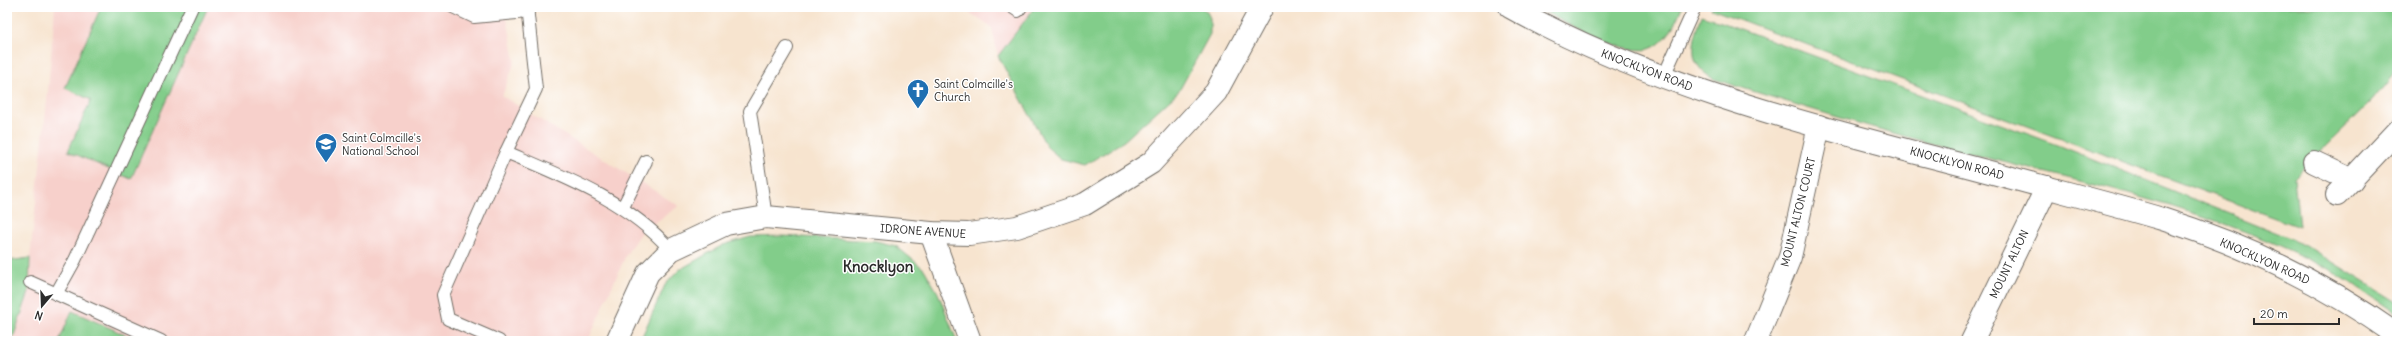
<svg xmlns="http://www.w3.org/2000/svg" width="2404" height="348" viewBox="0 0 2404 348" font-family="Delius,sans-serif">
<rect width="100%" height="100%" fill="#fff"/>
<filter id="ink" filterUnits="userSpaceOnUse"><feTurbulence type="fractalNoise" baseFrequency=".025" numOctaves="2"/><feDisplacementMap in="SourceGraphic" scale="8" xChannelSelector="R" yChannelSelector="G"/><feConvolveMatrix kernelMatrix="1 2 1 2 8 2 1 2 1" color-interpolation-filters="sRGB"/></filter>
<filter id="wash" filterUnits="userSpaceOnUse"><feTurbulence type="fractalNoise" baseFrequency=".012" numOctaves="4" result="noise"/><feDisplacementMap in="SourceGraphic" scale="16" xChannelSelector="R" yChannelSelector="G"/><feGaussianBlur stdDeviation="0.9" result="paint"/><feColorMatrix in="noise" values="0 0 0 0 0 0 0 0 0 0 0 0 0 0 0 0 0 1.4 0 .05"/><feComposite in="paint" operator="in"/></filter>
<g filter="url(#wash)">
<rect width="100%" height="100%" fill="#f7e4cf"/>
<g fill="#f7d0cb">
<polygon points="55,7 505,7 515,61 502,96 679,206 640,233 626,255 588,341 12,341 29,292 30,258 48,92"/>
<polygon points="961,7 1035,7 998,56 992,28"/>
</g>
<g fill="#82cd8a" stroke="#567c5a">
<polygon points="101,7 208,7 131,179 68,151 91,100 65,88"/>
<polygon points="1035,7 1201,7 1207,12 1210,18 1210,34 1179,91 1124,141 1085,165 1061,159 1047,147 998,56"/>
<path d="M 1537,7 L 1682,7 C 1675,23 1670,38 1654,47 C 1631,61 1559,20 1537,7 Z"/>
<polygon points="1712,7 2397,7 2397,70 2372,101 2294,177 2299,227 1711,9"/>
<path d="M 1702,15 L 2058,145 L 2300,242 L 2397,302 L 2397,314 C 2377,300 2357,286 2336,274 C 2218,208 2081,183 1952,149 C 1872,128 1793,104 1714,79 C 1685,64 1693,41 1702,15 Z"/>
<polygon points="783,236 876,241 896,246 924,269 938,293 957,341 640,341 665,285 679,270 723,245 750,237"/>
<polygon points="30,258 29,292 12,341 7,341 7,261"/>
<polygon points="72,311 139,341 59,341"/>
</g>
</g>
<g filter="url(#ink)">
<g fill="none" stroke-linecap="round" stroke-linejoin="round">
<g stroke="#726c64" stroke-width="14">
<g id="lane">
<polyline points="453,7 474,17 528,12"/>
<polyline points="1012,7 1018,11 1021,7"/>
<polyline points="1663,78 1695,7"/>
<polyline points="506,152 536,89 527,7"/>
<polyline points="623,207 646,161"/>
<polyline points="766,217 750,111 787,48"/>
<polyline points="30,282 161,341"/>
<polyline points="56,294 75,260 192,7"/>
<path d="M 499,341 L 448,319 L 443,295 L 506,152 C 567,178 626,200 671,250"/>
</g>
</g>
<g stroke="#726c64" stroke-width="24">
<g id="street">
<polyline points="2314,162 2352,180"/>
<polyline points="2337,195 2397,131"/>
<polyline points="931,233 970,341"/>
<polyline points="617,341 648,273 671,250 726,224 766,217 931,233 969,234 1017,227 1085,204 1151,163 1216,92 1262,7"/>
<polyline points="1756,341 1790,257 1819,126"/>
<polyline points="1972,341 2047,187"/>
</g>
</g>
<g stroke="#726c64" stroke-width="24">
<path id="secondary" d="M 1510,7 C 1667,95 1846,133 2019,180 C 2067,193 2115,205 2162,219 C 2246,245 2326,285 2397,335"/>
</g>
<use href="#lane" stroke="#fff" stroke-width="12"/>
<use href="#street" stroke="#fff" stroke-width="22"/>
<use href="#secondary" stroke="#fff" stroke-width="22"/>
</g>
</g>
<defs>
<g id="church-pin" transform="scale(1.15)"><path d="M0 17L-7.5 6A9.5 9.5 0 1 1 7.5 6Z" fill="#1f6fb2" stroke="#fff"/><path d="M-1.2-6h2.4v3.5h3.3v2.4h-3.3V6h-2.4V-.1h-3.3v-2.4h3.3Z" fill="#fff"/></g>
<g id="school-pin" transform="scale(1.15)"><path d="M0 17L-7.5 6A9.5 9.5 0 1 1 7.5 6Z" fill="#1f6fb2" stroke="#fff"/><path d="M0-5L7-2L0 1L-7-2ZM-4 1L0 2.5L4 1V4Q0 6-4 4Z" fill="#fff"/></g>
</defs>
<g fill-rule="evenodd">
<use href="#church-pin" x="918" y="90"/>
<use href="#school-pin" x="326" y="144"/>
</g>
<g text-anchor="middle" dominant-baseline="central" stroke-width="3" stroke-linejoin="round" paint-order="stroke">
<g font-size="11" fill="#2b2b2b" stroke="#fff">
<text transform="translate(1647 70) rotate(21)">KNOCKLYON ROAD</text>
<text transform="translate(1957 163) rotate(15)">KNOCKLYON ROAD</text>
<text transform="translate(1798 212) rotate(-76)">MOUNT ALTON COURT</text>
<text transform="translate(923 231) rotate(4)">IDRONE AVENUE</text>
<text transform="translate(2265 261) rotate(24)">KNOCKLYON ROAD</text>
<text transform="translate(2009 264) rotate(-64)">MOUNT ALTON</text>
</g>
<g font-size="11" fill="#2b2b2b" stroke="#fff" text-anchor="start">
<text x="934" y="84">Saint Colmcille's<tspan x="934" dy="13">Church</tspan></text>
<text x="342" y="138">Saint Colmcille's<tspan x="342" dy="13">National School</tspan></text>
</g>
<g font-size="15" font-weight="bold" fill="#2b2b2b" stroke="#fff">
<text x="878" y="266">Knocklyon</text>
</g>
</g>
<rect width="2404" height="348" fill="none" stroke="#fff" stroke-width="24"/>
<g transform="translate(42 306) rotate(199)" stroke="#ffffff" stroke-width="3" paint-order="stroke">
<path d="M0-3L7 15L0 10L-7 15Z" fill="#2b2b2b"/>
<text y="-6" font-size="11" font-weight="bold" text-anchor="middle" fill="#2b2b2b">N</text>
</g>
<path d="M2254 318v6h85v-6" fill="none" stroke="#2b2b2b" stroke-width="2"/>
<text x="2260" y="318" font-size="12" fill="#2b2b2b" stroke="#ffffff" stroke-width="3" paint-order="stroke">20 m</text>
</svg>
